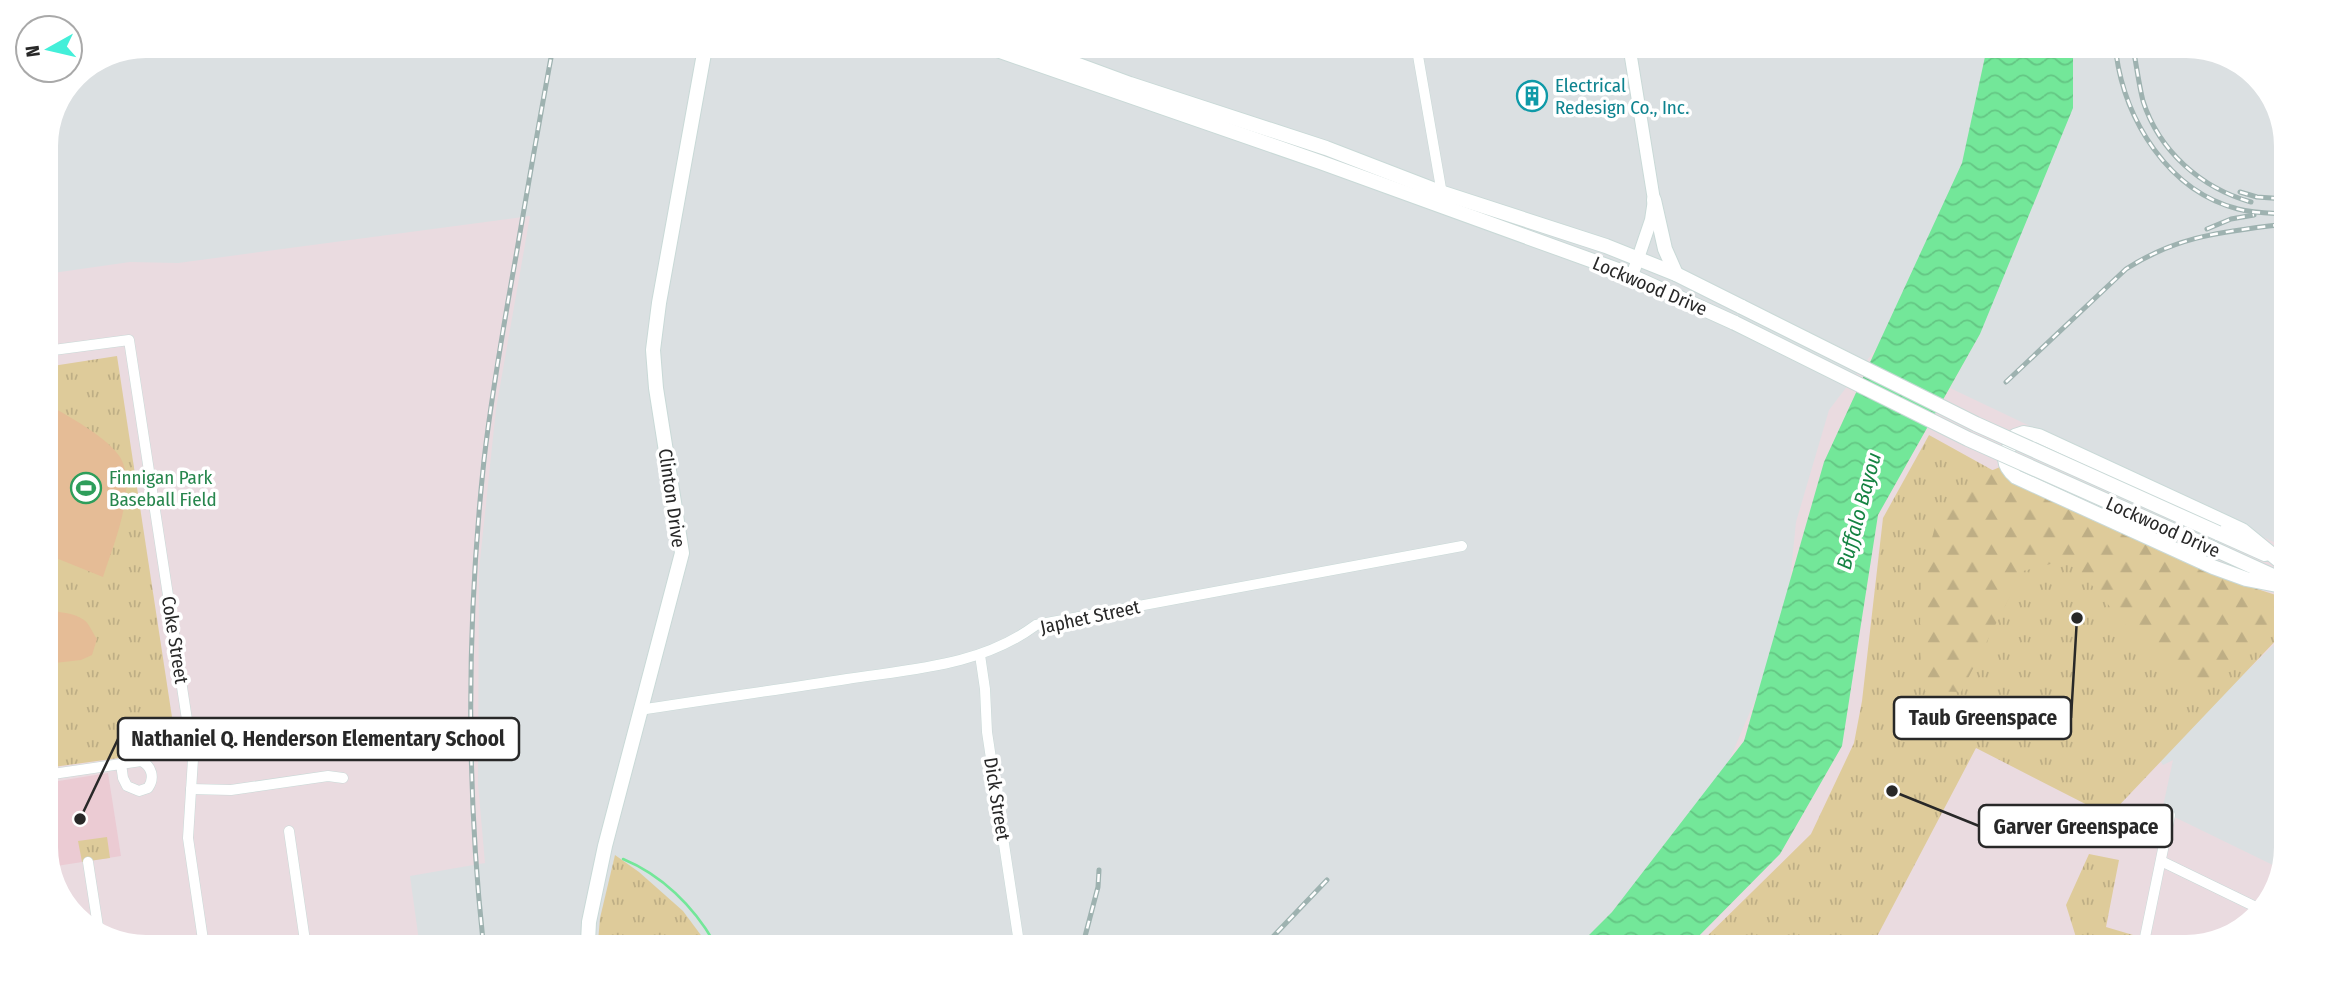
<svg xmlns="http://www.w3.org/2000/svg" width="2332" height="993" viewBox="0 0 2332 993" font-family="'Fira Sans Condensed',sans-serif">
<defs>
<pattern id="grass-tufts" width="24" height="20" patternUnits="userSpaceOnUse" patternTransform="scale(1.75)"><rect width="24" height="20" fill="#decb9a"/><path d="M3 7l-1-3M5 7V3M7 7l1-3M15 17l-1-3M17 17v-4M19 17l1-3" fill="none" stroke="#beae85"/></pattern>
<pattern id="forest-firs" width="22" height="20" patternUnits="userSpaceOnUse" patternTransform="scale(1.75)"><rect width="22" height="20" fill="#decb9a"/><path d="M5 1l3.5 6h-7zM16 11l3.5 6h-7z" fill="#beae85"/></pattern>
<pattern id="water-waves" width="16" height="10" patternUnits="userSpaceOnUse" patternTransform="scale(1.75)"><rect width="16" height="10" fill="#73e799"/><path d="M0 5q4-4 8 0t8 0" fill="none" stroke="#64c684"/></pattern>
</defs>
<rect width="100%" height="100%" fill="#eadbe0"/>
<g fill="#dbe0e2">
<polygon points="146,46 1986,52 1956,198 1884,338 1829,410 1796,522 1785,630 1729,761 1612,912 1579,945 419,941 410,876 485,863 478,784 479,570 496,409 530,216 178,263 130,262 46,274 46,139 75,75"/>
<polygon points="2073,52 2224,53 2266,85 2286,139 2282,546 1950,388 1980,334 2073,91"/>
<polygon points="2281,638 2279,868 2162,811 2173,760 2163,765 2158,757"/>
</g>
<polygon fill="#ebcbd3" points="108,773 121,856 50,867 46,854 46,783"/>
<g fill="url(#grass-tufts)">
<polygon points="117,356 177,750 46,768 46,367"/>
<polygon points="1929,435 2003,476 2282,601 2281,635 2109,816 1976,748 1872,946 1697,946 1811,834 1854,743 1862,701 1883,518"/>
<polygon points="107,837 110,858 82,862 78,841"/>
<polygon points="2089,854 2119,860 2106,927 2133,935 2131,947 2079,947 2066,905"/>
<polygon points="615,855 639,872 683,911 706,942 598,942 600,918"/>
</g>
<polygon fill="url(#forest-firs)" points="2000,467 2010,479 2167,552 2251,587 2282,597 2282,611 2197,692 2142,645 2070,559 2023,571 1961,692 1925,691 1919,641 1923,572 1936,523 1974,478"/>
<g fill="#e5bc96">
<path d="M 46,404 C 66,414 108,438 120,457 C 138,487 113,546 103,577 L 46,554 Z"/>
<path d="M 46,609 C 58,613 74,612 84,620 C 89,623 93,634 97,639 L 92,655 L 81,660 L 46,664 Z"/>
</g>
<polygon fill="url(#water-waves)" points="1986,52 2073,52 2073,108 1980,334 1878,515 1842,746 1780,854 1689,946 1579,945 1612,912 1744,741 1824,462 1962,163"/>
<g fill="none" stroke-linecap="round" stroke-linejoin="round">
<path stroke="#73e799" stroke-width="2.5" d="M 623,859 C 662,875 693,906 714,942"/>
<g stroke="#c9d9d7" stroke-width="11">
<g id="minor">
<polyline points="1417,50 1442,194"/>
<polyline points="46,351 129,340 193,759 188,838 203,940"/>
<polyline points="980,655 985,689 987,732 1019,943"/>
<path d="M 640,710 C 709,699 778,690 847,679 C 912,669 981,666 1036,625 L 1462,546"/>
<path d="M 46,775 L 141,761 C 152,766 155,778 148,788 L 139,791 L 127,786 L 123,778 L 121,764"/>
<polyline points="191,789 231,790 328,776 343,778"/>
<polyline points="289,831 305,941"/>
<polyline points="2161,861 2260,909"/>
<polyline points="88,862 99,933"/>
<polyline points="2143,947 2170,815"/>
</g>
</g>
<g stroke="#c9d9d7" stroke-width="14">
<polyline id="tertiary" points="1630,51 1654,200 1651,220 1632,276"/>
</g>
<g stroke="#c9d9d7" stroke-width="16">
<g id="secondary">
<polyline points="994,49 1320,162 1618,270 1735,323"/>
<polyline points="1035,49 1130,84 1326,148 1440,192 1606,246 1676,274 1742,307"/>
<polyline points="1654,200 1665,249 1676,274"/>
<polyline points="2218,533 2265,554"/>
<polyline points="2212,548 2282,580"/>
<path d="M 2281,562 L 2242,530 L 2039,436 L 2024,433 L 2015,436 C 2006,455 1998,461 2016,477 L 2213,567 L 2246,579 L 2282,586"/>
<polyline points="588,942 589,922 605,846 682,553 656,388 653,350 659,303 705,48"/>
</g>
</g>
<use href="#minor" stroke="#fff" stroke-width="10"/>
<use href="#tertiary" stroke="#fff" stroke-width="12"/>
<use href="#secondary" stroke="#fff" stroke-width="14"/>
<g stroke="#9eb2b0" stroke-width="5">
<g id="rail">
<path d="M 2116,53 C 2125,120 2168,191 2238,209 C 2253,213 2270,213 2286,214"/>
<path d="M 2134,53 C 2137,69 2139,85 2143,101 C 2159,151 2201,188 2251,202"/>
<polyline points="2240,192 2257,197 2286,199"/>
<polyline points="2207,229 2231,219 2254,215"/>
<path d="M 2006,382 L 2126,269 C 2179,235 2224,232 2285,224"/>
<path d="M 483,941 C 466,781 467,620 484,460 C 492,391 504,323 516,256 C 528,186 540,116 553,47"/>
<polyline points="1083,944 1098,887 1099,870"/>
<polyline points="1266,944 1327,880"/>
</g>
</g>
<use href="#rail" stroke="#fff" stroke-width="2.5" stroke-dasharray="8" stroke-linecap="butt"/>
<g stroke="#c9d9d7" stroke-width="16" stroke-linecap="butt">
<g id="secondary-bridge">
<polyline points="1742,307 1976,424 2218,533"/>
<polyline points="1735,323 1968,439 2212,548"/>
</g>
</g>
<use href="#secondary-bridge" stroke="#fff" stroke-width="14"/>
</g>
<defs>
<g id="building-ring" transform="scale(1.575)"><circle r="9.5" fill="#fff" stroke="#0f9aa8" stroke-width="1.5"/><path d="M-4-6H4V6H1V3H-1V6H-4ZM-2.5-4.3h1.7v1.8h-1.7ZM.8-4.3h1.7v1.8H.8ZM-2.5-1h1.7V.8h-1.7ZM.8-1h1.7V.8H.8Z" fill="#0f9aa8"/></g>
<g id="stadium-ring" transform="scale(1.575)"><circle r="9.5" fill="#fff" stroke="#2e9e5b" stroke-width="1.5"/><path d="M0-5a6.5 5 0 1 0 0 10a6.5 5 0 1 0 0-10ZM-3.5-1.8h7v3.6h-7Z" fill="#2e9e5b"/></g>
</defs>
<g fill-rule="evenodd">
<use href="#building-ring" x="1532" y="96"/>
<use href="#stadium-ring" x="86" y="488"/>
</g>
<g text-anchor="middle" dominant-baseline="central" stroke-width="7" stroke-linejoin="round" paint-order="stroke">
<g font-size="19" fill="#0d838f" stroke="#fff" text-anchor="start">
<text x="1555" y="85">Electrical<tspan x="1555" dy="22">Redesign Co., Inc.</tspan></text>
</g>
<g font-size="19" fill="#282828" stroke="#fff">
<text transform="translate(1650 286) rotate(23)">Lockwood Drive</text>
<text transform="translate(672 498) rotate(82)">Clinton Drive</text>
<text transform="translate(2163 527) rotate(24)">Lockwood Drive</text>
<text transform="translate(1090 617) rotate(-12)">Japhet Street</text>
<text transform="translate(175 640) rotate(81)">Coke Street</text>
<text transform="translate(997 799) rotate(81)">Dick Street</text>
</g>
<g font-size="19" fill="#27864d" stroke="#fff" text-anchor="start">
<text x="109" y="477">Finnigan Park<tspan x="109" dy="22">Baseball Field</tspan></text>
</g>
<g font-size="21" font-style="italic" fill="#158342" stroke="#fff">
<text transform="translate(1859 511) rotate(-75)">Buffalo Bayou</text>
</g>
</g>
<path d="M0 0H2332V993H0ZM146 58H2186A88 88 0 0 1 2274 146V847A88 88 0 0 1 2186 935H146A88 88 0 0 1 58 847V146A88 88 0 0 1 146 58Z" fill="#fff" fill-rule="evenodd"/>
<path fill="none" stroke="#282828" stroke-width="2.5" d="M2077 618L2071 718M80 819L118 739M1892 791L1979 826"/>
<g fill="#282828" stroke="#fff" stroke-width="2.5">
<circle cx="2077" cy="618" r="7"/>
<circle cx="80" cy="819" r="7"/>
<circle cx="1892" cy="791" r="7"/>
</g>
<g fill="#fff" stroke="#282828" stroke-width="2.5">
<rect x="1894" y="697" width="177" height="42" rx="7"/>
<rect x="118" y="718" width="401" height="42" rx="7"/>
<rect x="1979" y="805" width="193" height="42" rx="7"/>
</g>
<g font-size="21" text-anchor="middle" font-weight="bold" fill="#282828">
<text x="1983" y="725">Taub Greenspace</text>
<text x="318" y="746">Nathaniel Q. Henderson Elementary School</text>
<text x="2076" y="834">Garver Greenspace</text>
</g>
<g transform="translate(49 49) rotate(262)"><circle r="33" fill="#ffffff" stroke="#a9a9a9" stroke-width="2"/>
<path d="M0-5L12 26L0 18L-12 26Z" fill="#43efd9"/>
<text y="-10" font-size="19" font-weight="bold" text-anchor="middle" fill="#282828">N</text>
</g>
</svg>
